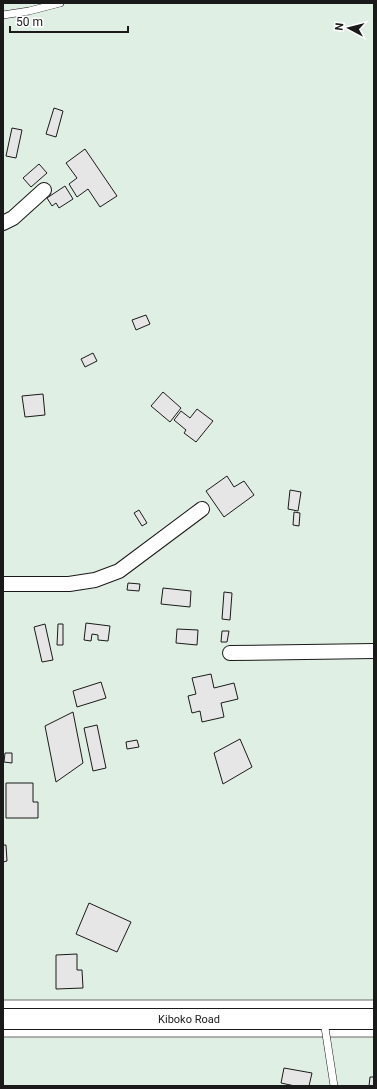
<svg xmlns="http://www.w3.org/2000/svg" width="377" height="1089" viewBox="0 0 377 1089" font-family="Roboto,sans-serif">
<rect width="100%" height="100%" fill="#fff"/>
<g fill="#e0efe3" stroke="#6a6a6a">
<rect x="3" y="3" width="371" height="997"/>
<rect x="3" y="1037" width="371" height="49"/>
</g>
<g fill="#e6e6e6" stroke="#1a1a1a">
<polygon points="54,108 63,111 56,137 46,134"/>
<polygon points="12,128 22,130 16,158 6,156"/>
<polygon points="85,149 117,196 100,207 88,189 77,197 69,184 77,178 66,163"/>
<polygon points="39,164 47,173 31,187 23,178"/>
<polygon points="65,186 73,199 59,208 56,203 52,206 47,198"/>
<polygon points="146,315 150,324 136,330 132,320"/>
<polygon points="93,353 97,361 85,367 81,359"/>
<polygon points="163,392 181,408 170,422 151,406"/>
<polygon points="43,394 45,415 25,417 22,396"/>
<polygon points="197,409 213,421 196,442 184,433 186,430 174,420 181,411 190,418"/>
<polygon points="227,476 234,487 244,481 254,495 224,517 206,491"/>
<polygon points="290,490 301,492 298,511 288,509"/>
<polygon points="139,510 147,523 142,526 134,513"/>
<polygon points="294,512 300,513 299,526 293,525"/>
<polygon points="128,583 140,584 139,591 127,590"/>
<polygon points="163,588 191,591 190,607 161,604"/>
<polygon points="224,592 232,593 230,620 222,619"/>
<polygon points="86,623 110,626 108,641 98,640 98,635 92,634 91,641 84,640"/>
<polygon points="45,624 53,660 42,662 34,627"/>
<polygon points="58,624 63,624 63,645 57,645"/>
<polygon points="177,629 198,630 197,645 176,643"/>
<polygon points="222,631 229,631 227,642 221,642"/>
<polygon points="211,674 214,688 234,683 238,699 221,703 224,717 202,722 200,711 192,713 188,696 196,694 192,678"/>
<polygon points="101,682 106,698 77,707 73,691"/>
<polygon points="73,712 83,763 56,782 45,726"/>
<polygon points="97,725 106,768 93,771 84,728"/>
<polygon points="240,739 252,767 223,784 214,753"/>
<polygon points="137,740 139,747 127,749 126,742"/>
<polygon points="5,753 12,753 12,763 4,762"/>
<polygon points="6,783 33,783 33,802 38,802 38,818 6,818"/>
<polygon points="3,845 6,845 7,861 3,862"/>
<polygon points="89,903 131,922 117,952 76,934"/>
<polygon points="77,954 77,970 82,970 83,988 56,989 56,955"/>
<polygon points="284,1068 312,1073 309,1086 295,1086 281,1083"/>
<polygon points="370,1077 374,1077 374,1086 369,1086"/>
</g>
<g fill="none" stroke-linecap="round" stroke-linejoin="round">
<g stroke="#1a1a1a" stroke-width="8">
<g id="lane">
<polyline points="3,15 29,11 60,3"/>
<polyline points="324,1021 334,1086"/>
</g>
</g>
<g stroke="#1a1a1a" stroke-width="16">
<g id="street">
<polyline points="3,223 13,218 44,190"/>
<polyline points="3,584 69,584 95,580 119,571 202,509"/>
<polyline points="230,653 374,651"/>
</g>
</g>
<g stroke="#1a1a1a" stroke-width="22">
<polyline id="secondary" points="3,1019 374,1019"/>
</g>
<use href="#lane" stroke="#fff" stroke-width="7"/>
<use href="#street" stroke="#fff" stroke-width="14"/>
<use href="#secondary" stroke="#fff" stroke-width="20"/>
</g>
<g text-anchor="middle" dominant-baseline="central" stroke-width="3" stroke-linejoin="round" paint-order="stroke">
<g font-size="11" fill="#1a1a1a" stroke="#fff">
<text x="189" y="1019">Kiboko Road</text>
</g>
</g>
<rect width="377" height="1089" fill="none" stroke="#1a1a1a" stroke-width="8"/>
<g transform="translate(349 28) rotate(277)" stroke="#ffffff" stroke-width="3" paint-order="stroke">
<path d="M0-3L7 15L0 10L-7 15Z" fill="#1a1a1a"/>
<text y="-6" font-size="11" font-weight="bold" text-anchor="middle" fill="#1a1a1a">N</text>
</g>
<path d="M10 26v6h118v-6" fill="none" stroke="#1a1a1a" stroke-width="2"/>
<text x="16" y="26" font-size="12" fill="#1a1a1a" stroke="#ffffff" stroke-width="3" paint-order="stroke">50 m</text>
</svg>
